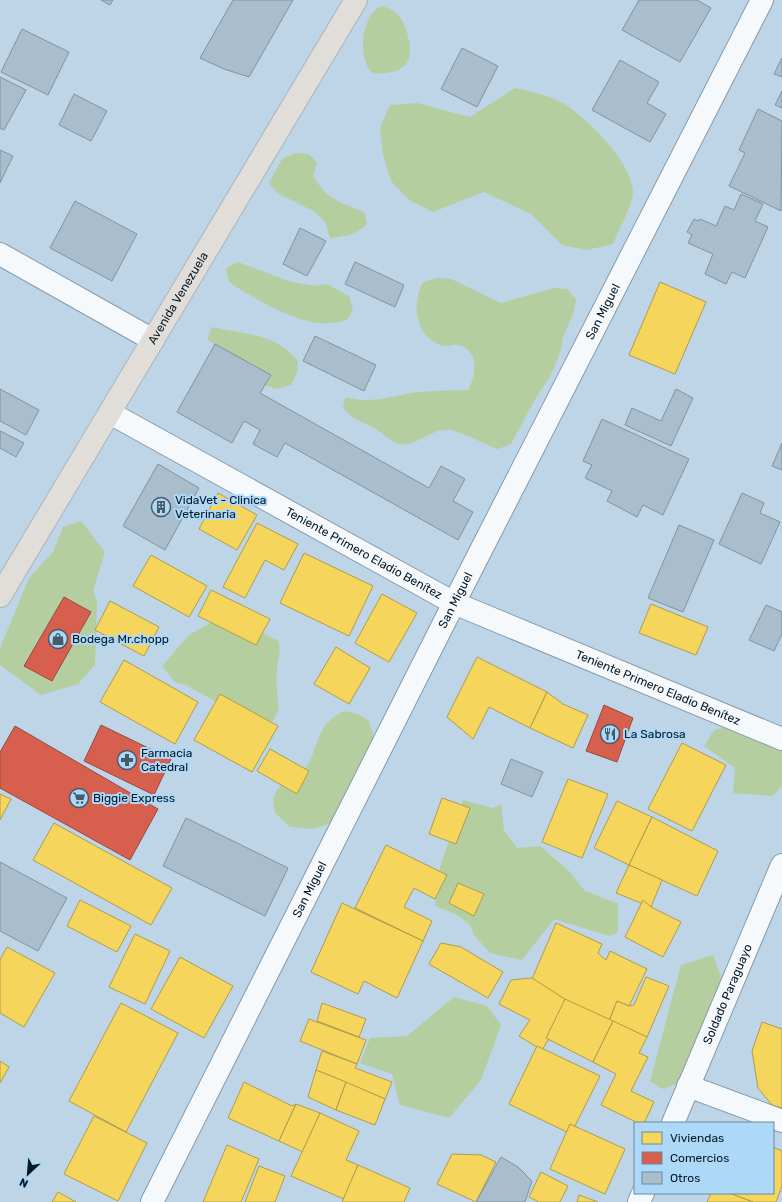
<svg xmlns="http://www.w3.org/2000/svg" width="782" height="1202" viewBox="0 0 782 1202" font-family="Rubik,sans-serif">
<rect width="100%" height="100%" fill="#bed5e7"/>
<g fill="#b5cea0">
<path d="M 381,6 C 387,7 394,10 399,16 C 407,26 414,51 407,63 C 400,73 382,74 372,73 C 357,57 361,16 381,6 Z"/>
<path d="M 515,88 C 534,92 553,96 569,107 C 592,123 633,165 633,193 C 634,201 617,234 613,244 L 587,250 L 562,245 L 531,214 L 484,192 L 433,212 L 409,200 L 391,181 L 383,155 L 380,128 L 390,105 L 417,103 L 470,117 Z"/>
<path d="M 295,153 L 309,154 L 317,163 L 313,176 C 326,199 341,203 364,212 L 367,224 C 356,234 346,237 330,238 L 325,222 L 315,212 L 277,193 L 269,183 L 282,159 Z"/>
<path d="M 238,262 L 288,281 L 314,286 L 327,284 L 349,296 L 353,310 L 347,320 C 338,322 328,324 319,323 C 293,321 251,297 229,282 L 226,268 Z"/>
<path d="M 437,278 L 451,279 L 501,303 L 553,288 L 567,289 L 576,299 L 574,312 L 563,337 L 561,350 L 551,375 L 536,398 L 511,444 L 498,449 C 486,445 458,430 449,430 C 436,428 424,439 412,443 C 394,449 387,435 374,428 C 361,421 353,420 343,408 L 345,397 C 371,404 387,397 412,393 C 431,390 450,391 468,390 C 476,375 480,351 459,345 C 454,344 448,347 443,346 C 415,337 411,305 423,282 Z"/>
<path d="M 212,327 C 245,335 275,332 298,361 L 297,373 L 291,385 L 277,389 L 264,385 L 207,339 Z"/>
<polygon points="81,521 105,552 93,591 97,601 95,665 78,684 41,695 0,665 0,648 29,578 53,552 63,527"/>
<path d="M 212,622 L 254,629 L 279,641 C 281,653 278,658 277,669 C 276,683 277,696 279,709 L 273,721 L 260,720 L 234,712 L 188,686 L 175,682 L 162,666 L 189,635 Z"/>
<path d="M 344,711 L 358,714 L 369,721 L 373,734 L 377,761 L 346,819 L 312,829 L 290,827 L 275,813 C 273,805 272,798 277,790 C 285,779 300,775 308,764 C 311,761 312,755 314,750 C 322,730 324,721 344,711 Z"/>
<polygon points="756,720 782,742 782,786 773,796 733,793 735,768 704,746 714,730"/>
<polygon points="463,800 492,808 501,804 504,830 517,848 540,846 569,871 584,890 618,904 618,932 609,936 554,919 522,960 490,953 474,935 470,925 459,916 435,906 440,867"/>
<polygon points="713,955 723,982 689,1080 662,1089 650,1081 681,965"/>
<polygon points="454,997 487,1006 501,1025 481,1080 449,1118 400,1105 392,1074 360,1063 370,1038 407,1036"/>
</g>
<g fill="#f6d55c" stroke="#ad9c4c">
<polygon points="660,282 706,302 675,374 629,355"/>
<polygon points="218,493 257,515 237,550 199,529"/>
<polygon points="257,523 298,544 284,570 265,560 245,598 223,587"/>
<polygon points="304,553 373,586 349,636 280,603"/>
<polygon points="151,555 207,586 189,617 133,586"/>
<polygon points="211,590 270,619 256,645 198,616"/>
<polygon points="382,594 417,613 389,662 355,643"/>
<polygon points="110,601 159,627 144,656 95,630"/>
<polygon points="651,604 708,627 696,655 639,633"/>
<polygon points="336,647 370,668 349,704 314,684"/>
<polygon points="477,657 547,692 530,728 489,707 473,739 447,717"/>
<polygon points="124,660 198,702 175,744 100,702"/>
<polygon points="547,692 563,704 588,715 573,748 530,728"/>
<polygon points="220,694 278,726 252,772 194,740"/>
<polygon points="682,743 726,765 692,831 648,809"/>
<polygon points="270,749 309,771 297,794 257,771"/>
<polygon points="568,779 608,794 582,858 542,842"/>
<polygon points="0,794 11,799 0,820"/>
<polygon points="442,798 470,808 456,844 429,834"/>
<polygon points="617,801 652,817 629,865 594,848"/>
<polygon points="652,817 718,851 697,896 629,865"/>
<polygon points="54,823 172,888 151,925 33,860"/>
<polygon points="386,845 447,875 435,899 414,888 404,907 432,921 423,941 355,908"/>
<polygon points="629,865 662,880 651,907 616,893"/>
<polygon points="458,883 484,894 474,916 449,903"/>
<polygon points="80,900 131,926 117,952 67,926"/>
<polygon points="643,900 651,907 681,922 663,957 625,937"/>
<polygon points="342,903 423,941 397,998 364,981 358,994 311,972"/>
<polygon points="556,923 602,944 598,953 606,960 610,951 647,969 629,1006 617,1001 609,1021 571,1003 529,986"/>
<polygon points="135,934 170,951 145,1004 109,987"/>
<polygon points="441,943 461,947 503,972 488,998 429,964"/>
<polygon points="7,947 55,973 24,1027 0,1013 0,960"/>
<polygon points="180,957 233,986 204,1038 151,1009"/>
<polygon points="646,977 669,986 647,1037 609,1021 617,1001 629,1006 634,1005"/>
<polygon points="532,978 571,1003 542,1050 519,1036 530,1020 499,1004 511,980"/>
<polygon points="565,999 613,1021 593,1062 546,1038"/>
<polygon points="121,1003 178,1033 126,1132 69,1101"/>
<polygon points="322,1003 366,1019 359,1037 317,1021"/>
<polygon points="309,1019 366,1040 357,1064 300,1041"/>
<polygon points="613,1021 647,1037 639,1053 648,1057 631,1091 654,1102 644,1123 638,1123 601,1105 616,1074 593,1062"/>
<polygon points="762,1022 782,1029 782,1108 772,1105 758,1088 752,1051"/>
<polygon points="537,1046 600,1076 571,1134 509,1104"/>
<polygon points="322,1051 357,1064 355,1068 392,1082 385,1099 316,1070"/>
<polygon points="0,1061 9,1067 0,1083"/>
<polygon points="316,1070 346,1082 336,1110 308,1097"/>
<polygon points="244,1082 292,1106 296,1104 279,1141 228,1118"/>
<polygon points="346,1082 385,1099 375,1125 336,1110"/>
<polygon points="296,1104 320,1113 303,1152 279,1141"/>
<polygon points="320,1113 359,1131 346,1160 358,1165 344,1199 291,1176"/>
<polygon points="94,1116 147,1143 118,1201 64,1174"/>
<polygon points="570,1124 625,1149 605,1194 550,1169"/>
<polygon points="227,1145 259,1159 241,1202 203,1202"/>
<polygon points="773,1147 782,1151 782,1186 776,1202 753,1202 729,1193 773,1193"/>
<polygon points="452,1154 481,1155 496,1162 476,1202 437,1184"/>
<polygon points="358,1165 410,1188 404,1202 342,1202"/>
<polygon points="259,1166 285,1176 275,1202 245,1202"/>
<polygon points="541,1172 568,1186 560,1202 539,1202 529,1197"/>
<polygon points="58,1192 76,1202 52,1202"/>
<polygon points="711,1193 729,1193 753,1202 707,1202"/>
<polygon points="579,1195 598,1202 577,1202"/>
</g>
<g fill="#d6604d" stroke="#974a41">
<polygon points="64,597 91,612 52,681 24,666"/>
<polygon points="604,705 633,718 617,762 586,751"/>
<polygon points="101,725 171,759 154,795 84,761"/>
<polygon points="15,726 158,809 130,860 0,788 0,752"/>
</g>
<g fill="#a9bdcc" stroke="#7f93a2">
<polygon points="101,0 113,0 110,5"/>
<polygon points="233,0 293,0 249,77 224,69 200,58"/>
<polygon points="639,0 697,0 711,8 680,62 622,30"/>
<polygon points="22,29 69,52 48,95 1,72"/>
<polygon points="462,48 498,66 477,107 441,89"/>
<polygon points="782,58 782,77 774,74"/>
<polygon points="620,60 659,82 647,103 666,114 650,142 592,110"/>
<polygon points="0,77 26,90 4,130 0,128"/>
<polygon points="782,91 782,108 775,105"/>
<polygon points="74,94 107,111 91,141 59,125"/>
<polygon points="758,109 782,121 781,211 729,186 745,153 739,150"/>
<polygon points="0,150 13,156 0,183"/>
<polygon points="741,194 763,204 755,221 768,227 745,278 732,272 726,284 705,274 713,254 688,243 692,235 687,232 694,219 698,221 700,219 716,226 725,206 734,210"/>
<polygon points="75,201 137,234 112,281 50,248"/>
<polygon points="300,228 326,241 307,276 283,264"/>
<polygon points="355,262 404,285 395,307 345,284"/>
<polygon points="315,336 376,365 364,391 303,361"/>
<polygon points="215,344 271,375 260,393 429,488 441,466 465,479 453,501 473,512 458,540 285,443 277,457 253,444 260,430 244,421 232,443 177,412"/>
<polygon points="0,389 39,410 26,435 0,421"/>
<polygon points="676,389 693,398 671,446 625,425 632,408 661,421"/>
<polygon points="602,419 689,459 663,515 643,505 637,517 607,501 612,491 585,478 592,465 583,461"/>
<polygon points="0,431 24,443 16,457 0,448"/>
<polygon points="782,443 782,470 772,466"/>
<polygon points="158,464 199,488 165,550 123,526"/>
<polygon points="742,493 764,503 760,513 780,522 761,564 719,544"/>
<polygon points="679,525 714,540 683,612 648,598"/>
<polygon points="766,605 782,612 782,634 774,651 749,640"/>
<polygon points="511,759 543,772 532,797 501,784"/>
<polygon points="186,818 288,868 265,916 163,866"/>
<polygon points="0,862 67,898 38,951 0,931"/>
<polygon points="501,1157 518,1167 532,1181 525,1202 476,1202"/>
</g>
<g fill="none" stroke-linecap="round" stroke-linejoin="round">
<g stroke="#869baa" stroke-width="24">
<g id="minor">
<polyline points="0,254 153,340"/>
<path id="s1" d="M 110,413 L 454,603 L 782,739"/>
<polyline points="688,1086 782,1121"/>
<path id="s2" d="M 673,1123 L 782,865"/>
<path id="s3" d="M 152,1202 L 454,603 L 762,0"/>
<polyline points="639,1202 643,1193"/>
</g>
</g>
<g stroke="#a8b5be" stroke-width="24">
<g id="major">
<path id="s4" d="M 0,596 L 356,0"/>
</g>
</g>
<use href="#minor" stroke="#f5f9fb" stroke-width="22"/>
<use href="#major" stroke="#e1ded9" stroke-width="22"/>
</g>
<defs>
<g id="building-ring" transform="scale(1)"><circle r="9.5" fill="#add8f8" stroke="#455a6a" stroke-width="1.5"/><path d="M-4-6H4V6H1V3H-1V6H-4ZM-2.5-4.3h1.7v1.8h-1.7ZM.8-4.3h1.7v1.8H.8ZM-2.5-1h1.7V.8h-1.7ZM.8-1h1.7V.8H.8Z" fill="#455a6a"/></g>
<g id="shop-ring" transform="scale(1)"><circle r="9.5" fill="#add8f8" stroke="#455a6a" stroke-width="1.5"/><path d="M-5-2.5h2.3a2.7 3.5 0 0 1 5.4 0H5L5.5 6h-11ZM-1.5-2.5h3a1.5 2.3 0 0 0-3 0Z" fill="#455a6a"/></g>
<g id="restaurant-ring" transform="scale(1)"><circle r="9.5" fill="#add8f8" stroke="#455a6a" stroke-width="1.5"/><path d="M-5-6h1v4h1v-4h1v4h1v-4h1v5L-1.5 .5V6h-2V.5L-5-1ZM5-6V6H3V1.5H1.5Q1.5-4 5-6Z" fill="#455a6a"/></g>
<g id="pharmacy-ring" transform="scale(1)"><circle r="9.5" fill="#add8f8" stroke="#455a6a" stroke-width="1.5"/><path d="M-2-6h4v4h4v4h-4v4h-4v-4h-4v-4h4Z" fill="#455a6a"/></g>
<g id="supermarket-ring" transform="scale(1)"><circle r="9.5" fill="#add8f8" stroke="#455a6a" stroke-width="1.5"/><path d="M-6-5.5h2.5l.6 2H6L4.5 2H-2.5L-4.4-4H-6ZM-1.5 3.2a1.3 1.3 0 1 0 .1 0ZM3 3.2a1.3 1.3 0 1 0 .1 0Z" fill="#455a6a"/></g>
</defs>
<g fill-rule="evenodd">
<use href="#building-ring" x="161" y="507"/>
<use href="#shop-ring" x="58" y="639"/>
<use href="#restaurant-ring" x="610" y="734"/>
<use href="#pharmacy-ring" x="127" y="760"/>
<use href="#supermarket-ring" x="79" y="798"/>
</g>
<g text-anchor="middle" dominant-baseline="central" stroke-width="4" stroke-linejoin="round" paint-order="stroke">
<g font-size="12" fill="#041826" stroke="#add8f8">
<text stroke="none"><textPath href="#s4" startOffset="347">Avenida Venezuela</textPath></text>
<text stroke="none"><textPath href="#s3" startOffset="998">San Miguel</textPath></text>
<text stroke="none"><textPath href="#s1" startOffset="290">Teniente Primero Eladio Benítez</textPath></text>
<text stroke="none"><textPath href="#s3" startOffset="674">San Miguel</textPath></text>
<text stroke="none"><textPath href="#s1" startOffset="614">Teniente Primero Eladio Benítez</textPath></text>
<text stroke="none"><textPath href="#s3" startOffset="350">San Miguel</textPath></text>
<text stroke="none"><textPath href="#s2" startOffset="140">Soldado Paraguayo</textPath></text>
</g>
<g font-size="12" fill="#041826" stroke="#add8f8" text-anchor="start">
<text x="175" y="500">VidaVet - Clinica<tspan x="175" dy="14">Veterinaria</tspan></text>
<text x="72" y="639">Bodega Mr.chopp</text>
<text x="624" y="734">La Sabrosa</text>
<text x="141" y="753">Farmacia<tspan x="141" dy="14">Catedral</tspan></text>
<text x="93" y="798">Biggie Express</text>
</g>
</g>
<rect x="634" y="1122" width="140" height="72" fill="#add8f8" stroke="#698ba4"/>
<rect x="642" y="1132" width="20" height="12" fill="#f6d55c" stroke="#698ba4"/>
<text x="670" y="1142" font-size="12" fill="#041826">Viviendas</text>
<rect x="642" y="1152" width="20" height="12" fill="#d6604d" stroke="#698ba4"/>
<text x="670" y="1162" font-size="12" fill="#041826">Comercios</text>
<rect x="642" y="1172" width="20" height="12" fill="#a9bdcc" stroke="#698ba4"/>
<text x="670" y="1182" font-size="12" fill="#041826">Otros</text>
<g transform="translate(28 1174) rotate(206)" stroke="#add8f8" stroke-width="3" paint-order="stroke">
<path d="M0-3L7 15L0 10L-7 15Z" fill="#041826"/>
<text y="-6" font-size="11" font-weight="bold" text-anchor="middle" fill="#041826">N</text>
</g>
</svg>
